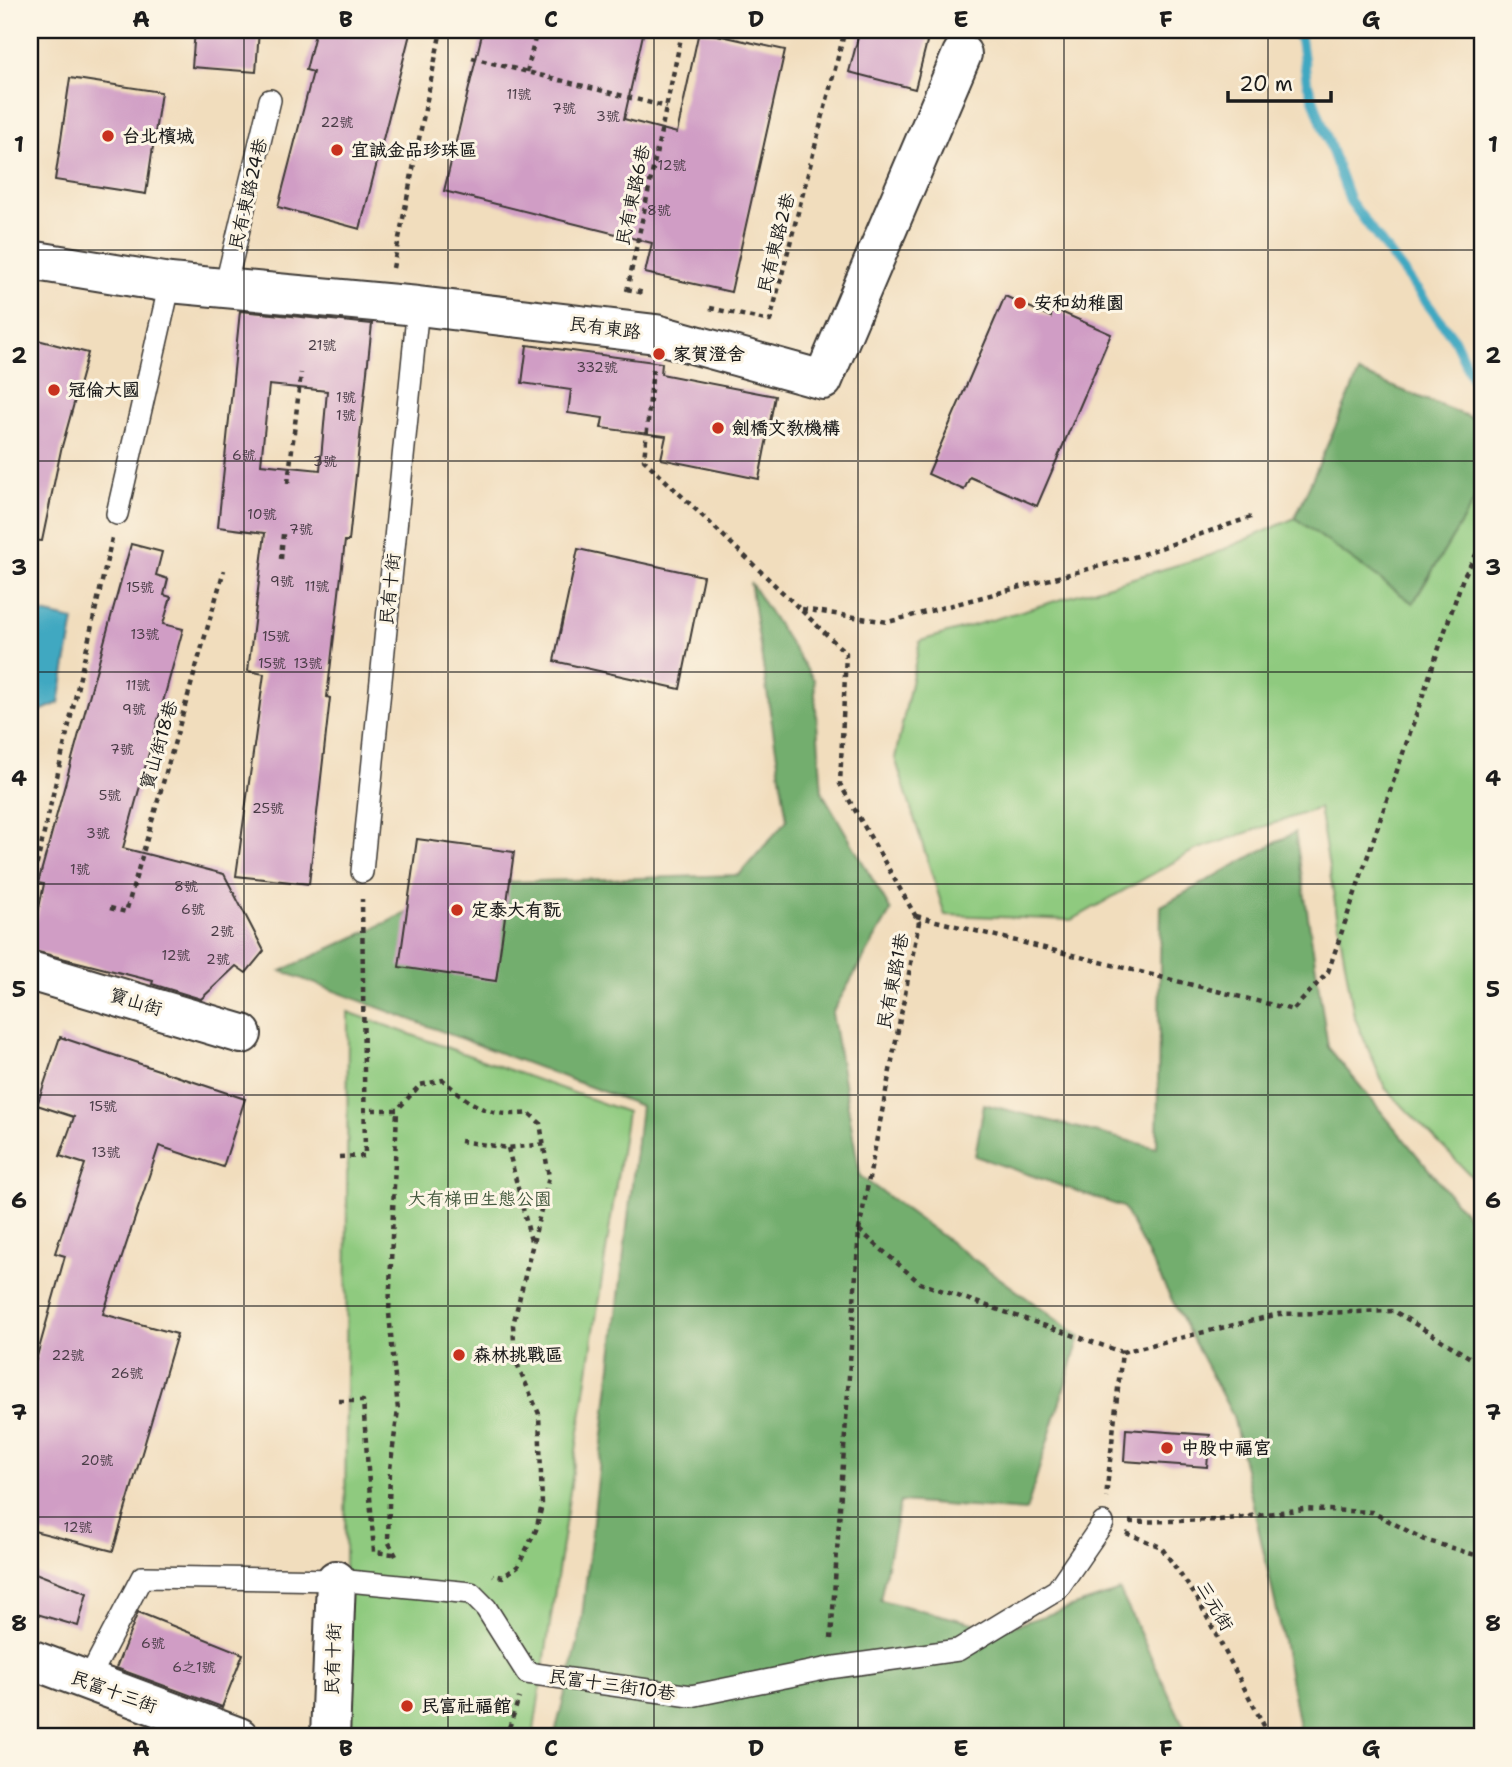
<svg xmlns="http://www.w3.org/2000/svg" width="1512" height="1767" viewBox="0 0 1512 1767" font-family="'Shantell Sans','LXGW WenKai TC',sans-serif">
<rect width="100%" height="100%" fill="#fcf5e5"/>
<filter id="ink" filterUnits="userSpaceOnUse"><feTurbulence type="fractalNoise" baseFrequency=".0143" numOctaves="2"/><feDisplacementMap in="SourceGraphic" scale="14" xChannelSelector="R" yChannelSelector="G"/><feConvolveMatrix kernelMatrix="1 2 1 2 8 2 1 2 1" color-interpolation-filters="sRGB"/></filter>
<filter id="wash" filterUnits="userSpaceOnUse"><feTurbulence type="fractalNoise" baseFrequency=".00686" numOctaves="4" result="noise"/><feDisplacementMap in="SourceGraphic" scale="28" xChannelSelector="R" yChannelSelector="G"/><feGaussianBlur stdDeviation="1.57" result="paint"/><feColorMatrix in="noise" values="0 0 0 0 0 0 0 0 0 0 0 0 0 0 0 0 0 1.4 0 .05"/><feComposite in="paint" operator="in"/></filter>
<g filter="url(#wash)">
<rect width="100%" height="100%" fill="#f1ddbd"/>
<g fill="#8fca7f" stroke="#56734e" stroke-width="2">
<polygon points="1482,488 1482,1187 1385,1088 1354,1016 1319,808 1193,851 1072,920 945,915 895,758 920,641 1211,555 1295,518 1413,603"/>
<polygon points="348,1012 627,1112 533,1737 344,1737"/>
</g>
<g fill="#73ae6e" stroke="#486545" stroke-width="2">
<polygon points="1359,373 1482,422 1482,488 1413,603 1295,518"/>
<polygon points="750,582 814,680 822,792 891,911 832,1013 860,1176 1080,1337 1026,1511 900,1502 880,1600 1001,1630 1120,1591 1189,1737 554,1737 580,1634 641,1106 281,971 472,883 739,875 787,820"/>
<polygon points="1295,832 1328,1047 1482,1234 1482,1737 1301,1737 1279,1620 1233,1416 1123,1207 975,1156 984,1104 1157,1148 1161,906"/>
</g>
<polygon fill="#41a8c1" stroke="#2e626e" stroke-width="2" points="38,612 74,620 59,703 33,714 30,707 30,654"/>
<g fill="none" stroke-linecap="round" stroke-linejoin="round">
<polyline stroke="#41a8c1" stroke-width="10" points="1291,30 1301,39 1307,82 1350,201 1454,339 1473,380 1482,388"/>
</g>
<g id="blocks">
<g fill="#d09dc5" fill-rule="evenodd">
<polygon points="195,30 259,30 256,72 192,67"/>
<polygon points="316,30 411,30 360,229 278,207 313,72 306,70"/>
<polygon points="483,30 644,30 624,119 677,133 699,31 785,50 731,292 645,273 652,243 444,191"/>
<polygon points="860,30 930,30 915,89 849,72"/>
<polygon points="70,78 161,92 146,194 55,180"/>
<polygon points="1005,296 1051,317 1052,308 1111,334 1037,506 970,477 964,490 928,474"/>
<path d="M 240,311 L 372,324 L 349,541 L 345,541 L 327,697 L 330,698 L 309,884 L 236,876 L 264,674 L 248,671 L 265,533 L 218,527 ZM 269,385 L 327,391 L 320,470 L 261,464 Z"/>
<polygon points="30,338 88,353 61,450 42,541 30,540"/>
<polygon points="527,345 662,363 661,374 775,396 759,479 661,459 666,436 601,428 603,418 568,413 571,390 522,383"/>
<polygon points="131,544 162,552 156,575 168,579 164,595 171,597 163,624 183,629 123,848 224,874 264,951 246,973 236,966 201,999 152,984 153,981 30,950 44,884 38,883"/>
<polygon points="578,549 703,576 680,689 554,661"/>
<polygon points="417,839 514,852 496,981 399,967"/>
<polygon points="60,1037 245,1099 223,1167 159,1146 103,1314 177,1334 113,1551 30,1530 30,1381 65,1256 55,1253 85,1164 60,1156 74,1117 37,1105"/>
<polygon points="1126,1429 1210,1435 1207,1467 1124,1461"/>
<polygon points="30,1571 87,1593 78,1626 30,1612"/>
<polygon points="138,1612 243,1654 222,1707 116,1668"/>
</g>
</g>
</g>
<g filter="url(#ink)">
<use href="#blocks" fill-opacity="0" stroke="#3c3934" stroke-width="2"/>
<g fill="none" stroke-linecap="round" stroke-linejoin="round">
<g stroke="#3c3934" stroke-width="24">
<g id="service">
<polyline points="225,288 270,100"/>
<polyline points="117,514 170,283"/>
<polyline points="362,872 418,306"/>
<polyline points="87,1682 142,1577 338,1580 471,1593 486,1608 527,1673 691,1696 829,1668 958,1650 1057,1590 1103,1523"/>
</g>
</g>
<g stroke="#3c3934" stroke-width="42">
<g id="minor">
<polyline points="30,260 170,283 418,306 656,334 823,380 962,54"/>
<polyline points="30,971 242,1034"/>
<polyline points="30,1659 239,1737"/>
<polyline points="330,1737 336,1580"/>
</g>
</g>
<g stroke="#3c3934" stroke-width="4.5" stroke-dasharray="5 5" stroke-linecap="butt">
<polyline points="472,58 667,107"/>
<polyline points="527,72 537,30"/>
<polyline points="393,268 441,30"/>
<polyline points="627,289 644,293"/>
<polyline points="627,291 682,33"/>
<polyline points="710,308 770,321 845,30"/>
<polyline points="653,369 644,460 846,653 840,784 919,922 859,1230 831,1639"/>
<polyline points="288,483 301,373"/>
<polyline points="281,559 283,534"/>
<polyline points="802,609 888,622 1134,557 1254,516"/>
<polyline points="30,894 112,538"/>
<polyline points="110,908 126,912 224,570"/>
<polyline points="916,916 1293,1010 1328,972 1463,578 1482,544"/>
<path d="M 362,1110 L 397,1110 L 420,1085 L 443,1080 C 472,1106 488,1118 529,1113 L 540,1123 L 549,1177 L 513,1325 L 514,1341 L 515,1359 L 539,1414 L 542,1505 L 536,1530 L 518,1566 L 503,1577 L 493,1575"/>
<polyline points="460,1141 508,1148 546,1144"/>
<polyline points="508,1148 532,1245"/>
<polyline points="339,1157 365,1156 362,899"/>
<polyline points="859,1230 920,1283 1122,1352 1106,1497"/>
<polyline points="1122,1352 1279,1314 1394,1311 1482,1365"/>
<polyline points="339,1401 363,1401 374,1552 393,1554"/>
<polyline points="1129,1522 1220,1520 1304,1509 1372,1512 1425,1540 1482,1557"/>
<polyline points="1126,1533 1161,1547 1197,1598 1270,1737"/>
<polyline points="396,1556 388,1541 390,1469 398,1410 389,1313 397,1110"/>
<polyline points="506,1737 519,1698"/>
</g>
<use href="#service" stroke="#fff" stroke-width="21"/>
<use href="#minor" stroke="#fff" stroke-width="38"/>
</g>
</g>
<path fill="none" stroke="#1c1c1c" stroke-width="2" stroke-opacity="0.55" d="M 244,30 L 244,1737M 448,30 L 448,1737M 654,30 L 654,1737M 858,30 L 858,1737M 1064,30 L 1064,1737M 1268,30 L 1268,1737M 30,250 L 1482,250M 30,461 L 1482,461M 30,672 L 1482,672M 30,884 L 1482,884M 30,1095 L 1482,1095M 30,1306 L 1482,1306M 30,1517 L 1482,1517"/>
<g fill="#c8321e" stroke="#fcf5e5" stroke-width="2.5">
<circle cx="108" cy="136" r="7"/>
<circle cx="337" cy="150" r="7"/>
<circle cx="1020" cy="303" r="7"/>
<circle cx="659" cy="354" r="7"/>
<circle cx="54" cy="390" r="7"/>
<circle cx="718" cy="428" r="7"/>
<circle cx="457" cy="910" r="7"/>
<circle cx="459" cy="1355" r="7"/>
<circle cx="1167" cy="1448" r="7"/>
<circle cx="407" cy="1706" r="7"/>
</g>
<g text-anchor="middle" dominant-baseline="central" stroke-width="6" stroke-linejoin="round" paint-order="stroke">
<g font-size="14" fill="#493c46">
<text x="519" y="94">11號</text>
<text x="564" y="108">7號</text>
<text x="608" y="116">3號</text>
<text x="337" y="122">22號</text>
<text x="672" y="165">12號</text>
<text x="659" y="210">8號</text>
<text x="322" y="345">21號</text>
<text x="597" y="367">332號</text>
<text x="346" y="397">1號</text>
<text x="346" y="415">1號</text>
<text x="244" y="455">6號</text>
<text x="325" y="461">3號</text>
<text x="262" y="514">10號</text>
<text x="301" y="529">7號</text>
<text x="282" y="581">9號</text>
<text x="317" y="586">11號</text>
<text x="140" y="587">15號</text>
<text x="145" y="634">13號</text>
<text x="276" y="636">15號</text>
<text x="272" y="663">15號</text>
<text x="308" y="663">13號</text>
<text x="138" y="685">11號</text>
<text x="134" y="709">9號</text>
<text x="122" y="749">7號</text>
<text x="110" y="795">5號</text>
<text x="268" y="808">25號</text>
<text x="98" y="833">3號</text>
<text x="80" y="869">1號</text>
<text x="186" y="886">8號</text>
<text x="193" y="909">6號</text>
<text x="222" y="931">2號</text>
<text x="176" y="955">12號</text>
<text x="218" y="959">2號</text>
<text x="103" y="1106">15號</text>
<text x="106" y="1152">13號</text>
<text x="68" y="1355">22號</text>
<text x="127" y="1373">26號</text>
<text x="97" y="1460">20號</text>
<text x="78" y="1527">12號</text>
<text x="153" y="1643">6號</text>
<text x="194" y="1667">6之1號</text>
</g>
<g font-size="18" font-weight="bold" fill="#1c1c1c" stroke="#fcf5e5" text-anchor="start">
<text x="122" y="136">台北檳城</text>
<text x="351" y="150">宜誠金品珍珠區</text>
<text x="1034" y="303">安和幼稚園</text>
<text x="673" y="354">家賀澄舍</text>
<text x="68" y="390">冠倫大國</text>
<text x="732" y="428">劍橋文教機構</text>
<text x="471" y="910">定泰大有翫</text>
<text x="473" y="1355">森林挑戰區</text>
<text x="1181" y="1448">中股中福宮</text>
<text x="421" y="1706">民富社福館</text>
</g>
<g font-size="18" fill="#1c1c1c" stroke="#fcf5e5">
<text transform="translate(248 194) rotate(-77)">民有東路24巷</text>
<text transform="translate(633 195) rotate(-78)">民有東路6巷</text>
<text transform="translate(776 243) rotate(-76)">民有東路2巷</text>
<text transform="translate(605 328) rotate(7)">民有東路</text>
<text transform="translate(390 589) rotate(-84)">民有十街</text>
<text transform="translate(159 745) rotate(-74)">寶山街18巷</text>
<text transform="translate(893 981) rotate(-79)">民有東路1巷</text>
<text transform="translate(136 1002) rotate(17)">寶山街</text>
<text transform="translate(1215 1606) rotate(60)">三元街</text>
<text transform="translate(333 1659) rotate(-88)">民有十街</text>
<text transform="translate(612 1685) rotate(8)">民富十三街10巷</text>
<text transform="translate(114 1692) rotate(20)">民富十三街</text>
</g>
<g font-size="18" fill="#44593f" stroke="#fcf5e5">
<text x="480" y="1199">大有梯田生態公園</text>
</g>
</g>
<rect width="1512" height="1767" fill="none" stroke="#fcf5e5" stroke-width="77"/>
<path d="M1228 91v10h103v-10" fill="none" stroke="#1c1c1c" stroke-width="3.5"/>
<text x="1239" y="91" font-size="21" fill="#1c1c1c" stroke="#fcf5e5" stroke-width="5" paint-order="stroke">20 m</text>
<rect x="38" y="38" width="1436" height="1690" fill="none" stroke="#1c1c1c" stroke-width="2.5"/>
<g font-size="23" text-anchor="middle" font-weight="bold" fill="#1c1c1c">
<text x="141" y="27">A</text>
<text x="346" y="27">B</text>
<text x="551" y="27">C</text>
<text x="756" y="27">D</text>
<text x="961" y="27">E</text>
<text x="1166" y="27">F</text>
<text x="1371" y="27">G</text>
<text x="19" y="152">1</text>
<text x="1493" y="152">1</text>
<text x="19" y="363">2</text>
<text x="1493" y="363">2</text>
<text x="19" y="575">3</text>
<text x="1493" y="575">3</text>
<text x="19" y="786">4</text>
<text x="1493" y="786">4</text>
<text x="19" y="997">5</text>
<text x="1493" y="997">5</text>
<text x="19" y="1208">6</text>
<text x="1493" y="1208">6</text>
<text x="19" y="1420">7</text>
<text x="1493" y="1420">7</text>
<text x="19" y="1631">8</text>
<text x="1493" y="1631">8</text>
<text x="141" y="1756">A</text>
<text x="346" y="1756">B</text>
<text x="551" y="1756">C</text>
<text x="756" y="1756">D</text>
<text x="961" y="1756">E</text>
<text x="1166" y="1756">F</text>
<text x="1371" y="1756">G</text>
</g>
</svg>
